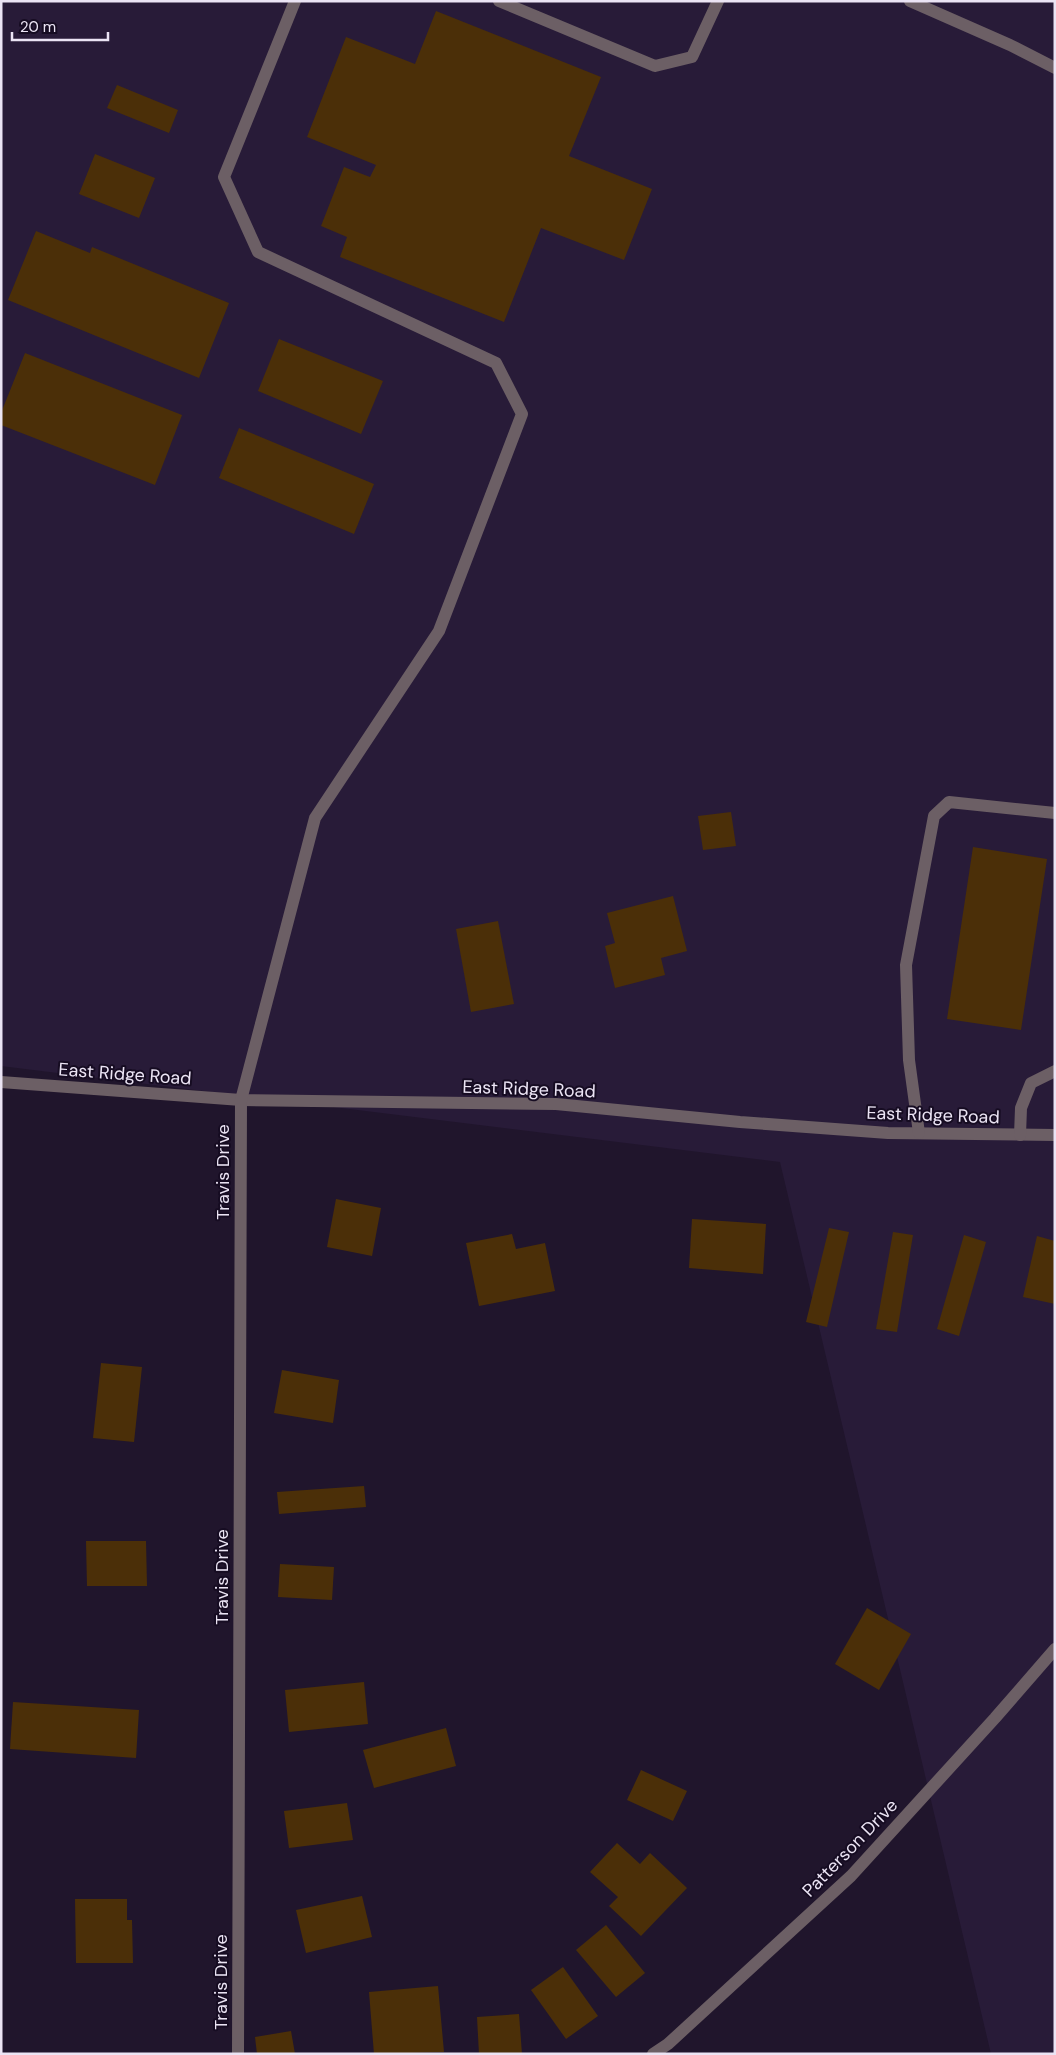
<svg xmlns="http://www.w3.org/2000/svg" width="1056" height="2055" viewBox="0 0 1056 2055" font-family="'DM Sans',sans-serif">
<rect width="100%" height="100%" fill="#20152c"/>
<polygon fill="#281b38" points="1,1 1055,1 1055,2054 991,2054 780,1162 1,1066"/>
<g fill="#4b2f08">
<polygon points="436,11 601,77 569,156 652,189 624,260 541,228 504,322 340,257 347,237 321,226 344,167 370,177 376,165 307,137 346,37 415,64"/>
<polygon points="117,85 178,110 169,133 107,108"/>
<polygon points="95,154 155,178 139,218 79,194"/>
<polygon points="36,231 90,253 92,247 229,303 199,378 8,300"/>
<polygon points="279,339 383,381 361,434 258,391"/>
<polygon points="25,353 182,415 155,485 1,425 1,413"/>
<polygon points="239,428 374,484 354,534 219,478"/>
<polygon points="731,812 736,846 703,850 698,816"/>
<polygon points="973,847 1047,859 1021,1030 947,1019"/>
<polygon points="673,896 687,951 661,958 665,975 615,988 605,946 615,943 607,913"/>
<polygon points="498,921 514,1004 471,1012 456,929"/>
<polygon points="336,1199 381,1208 372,1256 327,1247"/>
<polygon points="692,1219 766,1224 763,1274 689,1268"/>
<polygon points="829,1228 849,1232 827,1327 806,1322"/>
<polygon points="893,1232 913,1235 897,1332 876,1329"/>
<polygon points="512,1234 516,1249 545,1243 555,1291 479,1306 466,1243"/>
<polygon points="964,1235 986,1242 959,1336 937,1329"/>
<polygon points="1037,1236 1055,1241 1055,1304 1023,1297"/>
<polygon points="101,1363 142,1367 134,1442 93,1438"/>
<polygon points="282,1370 339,1380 333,1423 274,1413"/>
<polygon points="364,1486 366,1507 279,1514 277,1492"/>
<polygon points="86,1541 146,1541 147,1586 87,1586"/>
<polygon points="280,1564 334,1567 332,1600 278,1597"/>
<polygon points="867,1608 911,1634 879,1690 835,1664"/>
<polygon points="364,1682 368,1724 289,1732 285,1690"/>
<polygon points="13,1702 139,1710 136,1758 10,1749"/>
<polygon points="446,1728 456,1766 374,1788 363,1750"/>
<polygon points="641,1770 687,1791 673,1821 627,1800"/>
<polygon points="347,1803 353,1840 289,1848 284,1811"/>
<polygon points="617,1843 640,1864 650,1853 687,1888 641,1936 609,1906 618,1897 590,1872"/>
<polygon points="362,1896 372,1937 306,1953 296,1910"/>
<polygon points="75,1899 127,1899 127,1920 132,1920 133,1963 76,1963"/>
<polygon points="606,1925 645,1973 616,1997 576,1950"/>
<polygon points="563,1967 598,2016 566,2039 531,1990"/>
<polygon points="438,1986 444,2052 374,2054 369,1992"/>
<polygon points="519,2014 522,2054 479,2054 477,2017"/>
<polygon points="291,2031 295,2054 257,2054 255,2037"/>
</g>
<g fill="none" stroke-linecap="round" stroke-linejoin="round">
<g stroke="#6c5f65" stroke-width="12">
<polyline points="499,1 655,66 692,57 718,1"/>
<polyline points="910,1 1010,45 1055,68"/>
<polyline points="1,1082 241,1100 556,1104 740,1122 888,1133 1055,1135"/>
<polyline points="919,1133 909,1060 906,965 934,816 949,802 1055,813"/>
<polyline points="1020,1135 1021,1108 1031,1083 1055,1071"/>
<polyline points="238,2054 241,1100 315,818 439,631 522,414 496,363 258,252 224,177 295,1"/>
<polyline points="653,2054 668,2044 851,1876 995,1718 1055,1649"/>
</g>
</g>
<g text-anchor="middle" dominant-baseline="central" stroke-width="4" stroke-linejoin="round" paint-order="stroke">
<g font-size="18" fill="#ebe4f4" stroke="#160c22">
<text transform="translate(125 1074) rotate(4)">East Ridge Road</text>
<text transform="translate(529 1089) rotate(2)">East Ridge Road</text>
<text transform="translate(933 1115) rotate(2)">East Ridge Road</text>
<text transform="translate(223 1172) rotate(-90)">Travis Drive</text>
<text transform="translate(222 1577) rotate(-90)">Travis Drive</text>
<text transform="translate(850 1848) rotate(-46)">Patterson Drive</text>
<text transform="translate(221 1982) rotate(-90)">Travis Drive</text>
</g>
</g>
<rect width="1056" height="2055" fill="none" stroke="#ebe4f4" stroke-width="5"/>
<path d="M12 32v8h96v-8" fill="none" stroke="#ebe4f4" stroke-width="2.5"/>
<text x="20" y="32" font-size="15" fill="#ebe4f4" stroke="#160c22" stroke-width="4" paint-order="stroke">20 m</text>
</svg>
